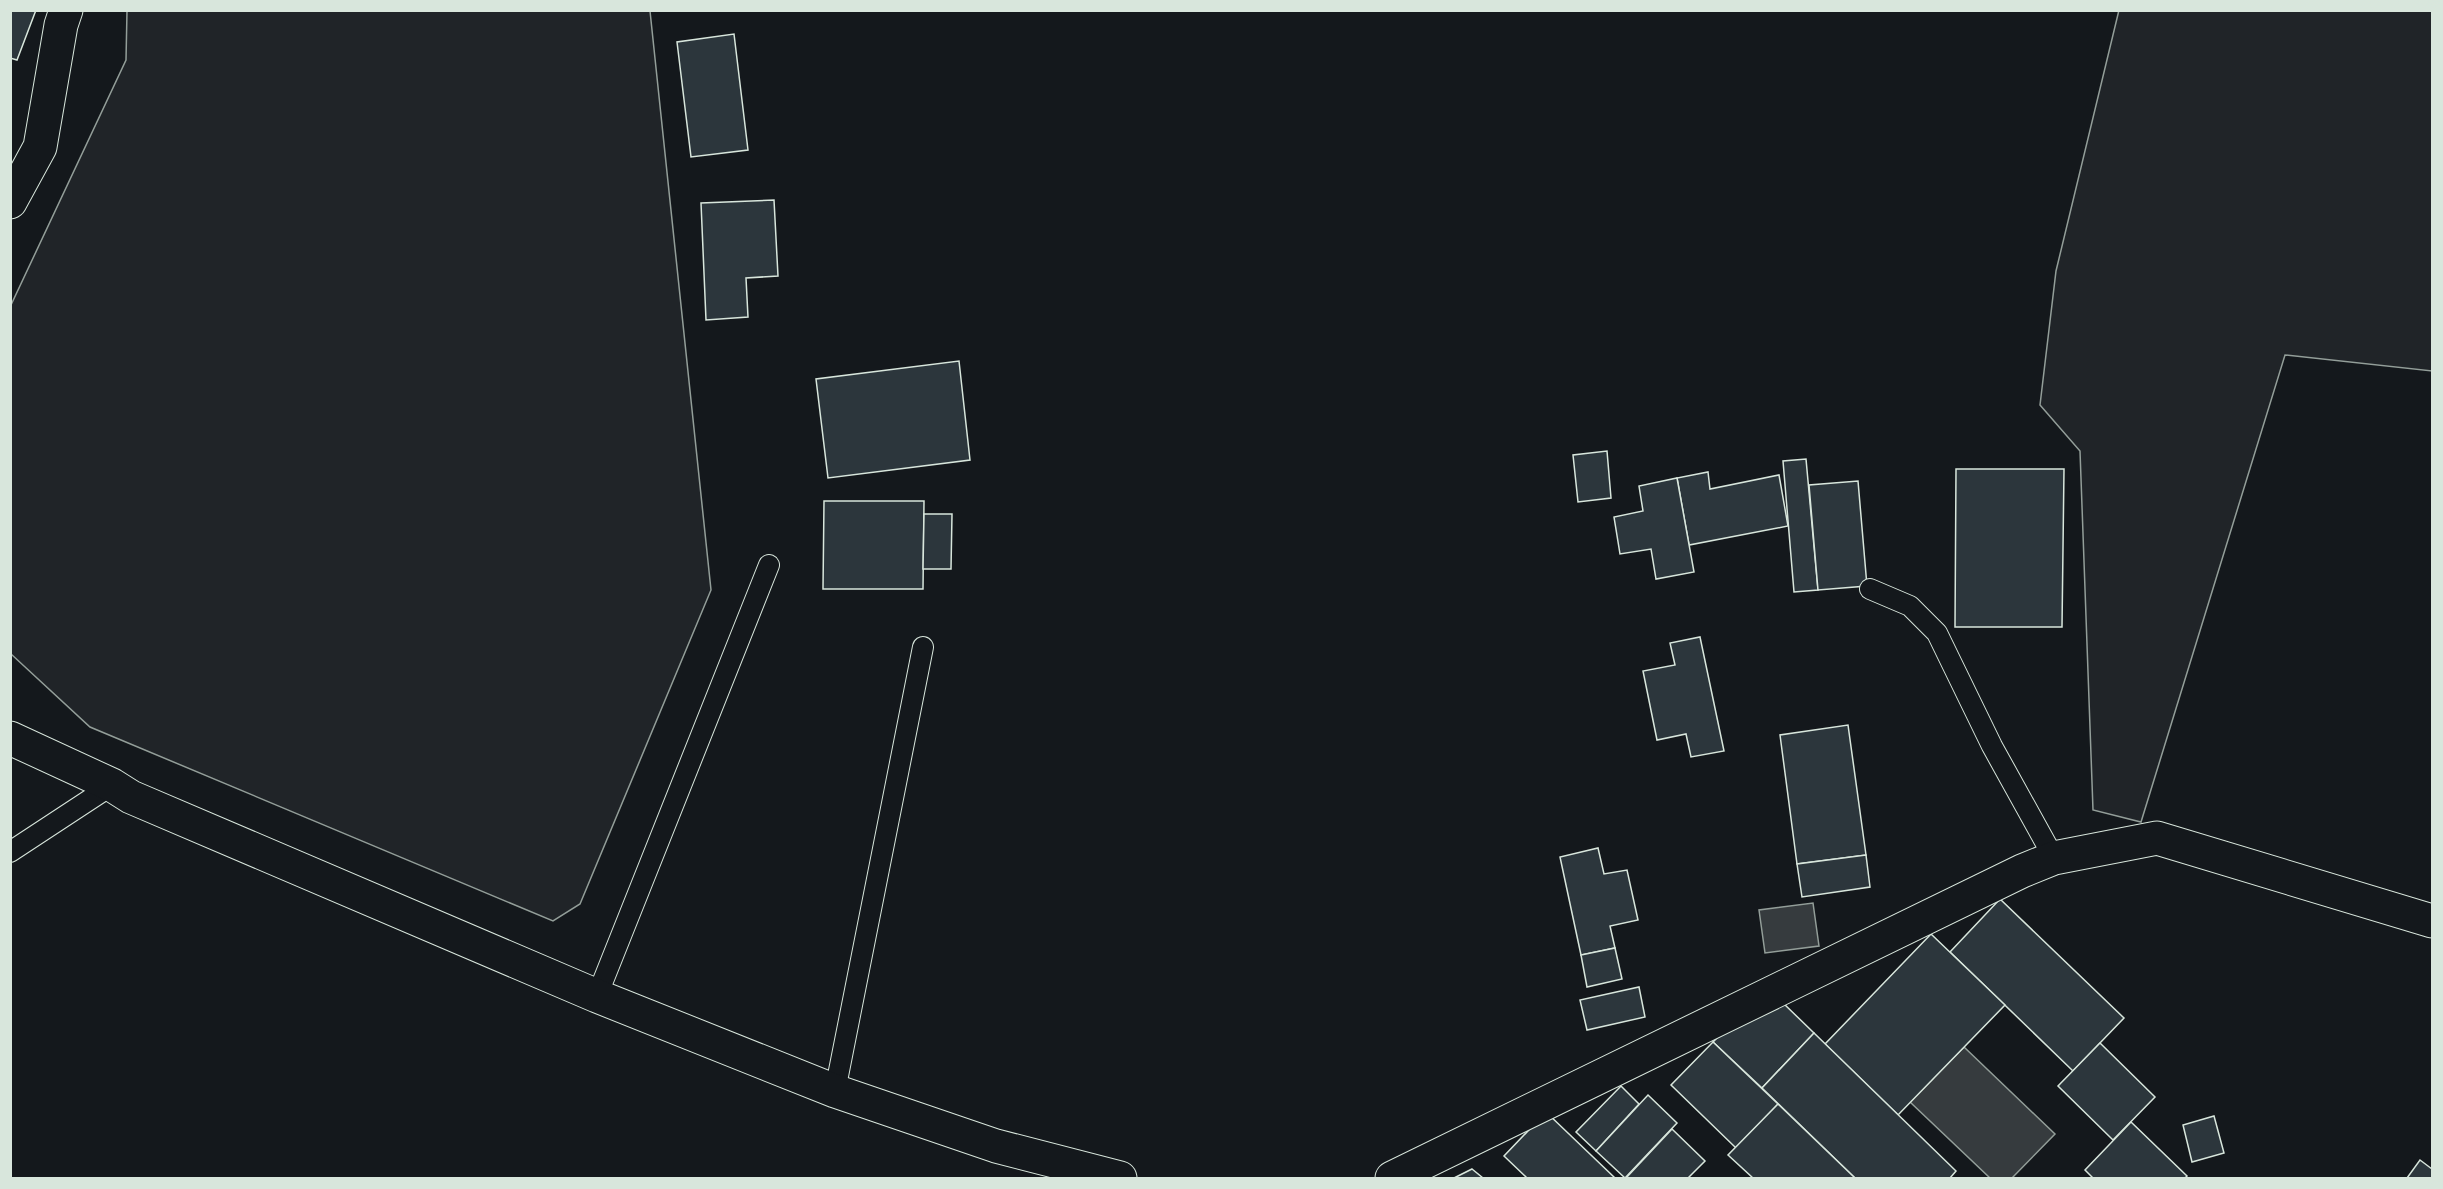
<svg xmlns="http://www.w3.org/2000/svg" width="2443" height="1189" viewBox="0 0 2443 1189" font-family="Overpass,sans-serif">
<rect width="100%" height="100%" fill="#14181c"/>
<g fill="#202428" stroke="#939e99" stroke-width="1.5">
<polygon points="2119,10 2432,11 2432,371 2285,355 2141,822 2093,810 2080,451 2040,405 2056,271"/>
<polygon points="127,11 650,11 711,590 580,904 553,921 90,727 11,654 11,305 126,60"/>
</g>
<g fill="#363b3e" stroke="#939e99" stroke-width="1.5">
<polygon points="1813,903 1819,946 1765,953 1759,910"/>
<polygon points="1964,1047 2055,1134 2012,1178 1990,1178 1910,1102"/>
</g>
<g fill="#2c363c" stroke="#d8e6dc" stroke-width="1.5">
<polygon points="10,10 36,10 17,60 10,58"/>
<polygon points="734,34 748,150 691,157 677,42"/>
<polygon points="774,200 778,276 746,278 748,317 706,320 701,203"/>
<polygon points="959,361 970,460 828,478 816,379"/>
<polygon points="1607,451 1611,498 1578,502 1573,455"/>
<polygon points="1806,459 1818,590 1794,592 1783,461"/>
<polygon points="1956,469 2064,469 2062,627 1955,627"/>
<polygon points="1708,472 1710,489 1779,475 1788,526 1689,545 1677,478"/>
<polygon points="1677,478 1694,572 1656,579 1651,549 1620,554 1614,517 1643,511 1639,486"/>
<polygon points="1858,481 1867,586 1818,590 1809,485"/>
<polygon points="824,501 924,501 923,589 823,589"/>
<polygon points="924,514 952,514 951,569 923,569"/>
<polygon points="1700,637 1724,751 1691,757 1686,734 1657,740 1643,671 1675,665 1670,643"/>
<polygon points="1848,725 1866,855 1797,864 1780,735"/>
<polygon points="1598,848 1604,874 1627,870 1638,920 1610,926 1615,948 1581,955 1560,857"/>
<polygon points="1866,855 1870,887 1802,897 1797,864"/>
<polygon points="2000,899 2124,1018 2073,1071 1950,952"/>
<polygon points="1931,934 2005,1005 1898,1115 1825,1044"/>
<polygon points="1615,948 1622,979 1587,987 1581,955"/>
<polygon points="1639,987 1645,1017 1587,1030 1580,1000"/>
<polygon points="1782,1002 1814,1033 1762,1088 1713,1042 1728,1027"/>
<polygon points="1814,1033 1956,1171 1950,1178 1855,1178 1762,1088"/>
<polygon points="1713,1042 1778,1104 1736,1148 1671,1085"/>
<polygon points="2100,1043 2155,1097 2113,1140 2058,1086"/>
<polygon points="1621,1086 1639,1104 1596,1151 1576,1132"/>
<polygon points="1648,1095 1677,1123 1625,1178 1596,1151"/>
<polygon points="1778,1104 1855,1178 1753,1178 1728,1155"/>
<polygon points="1546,1112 1615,1178 1527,1178 1504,1156"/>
<polygon points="2214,1116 2224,1153 2192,1162 2183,1125"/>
<polygon points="2131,1122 2187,1176 2185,1178 2093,1178 2085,1170"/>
<polygon points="1672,1129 1705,1161 1688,1178 1626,1178"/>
<polygon points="2420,1160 2432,1169 2432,1178 2407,1178"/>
<polygon points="1472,1169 1483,1178 1454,1178"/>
</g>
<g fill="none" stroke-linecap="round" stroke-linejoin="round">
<g stroke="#d8e6dc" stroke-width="22">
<g id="service">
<polyline points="1870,589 1910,606 1937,633 1992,746 2054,858"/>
<polyline points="10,852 112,785"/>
<polyline points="597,996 769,565"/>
<polyline points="835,1091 923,647"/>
</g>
</g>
<g stroke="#d8e6dc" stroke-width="35">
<g id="minor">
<polyline points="10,202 40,147 61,25 66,10"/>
<polyline points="10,738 112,785 131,797 597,996 835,1091 996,1146 1120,1178"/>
<polyline points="1392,1178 2022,871 2054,858 2157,838 2432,921"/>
</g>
</g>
<use href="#service" stroke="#14181c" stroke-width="20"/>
<use href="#minor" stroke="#14181c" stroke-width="33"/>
</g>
<rect width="2443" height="1189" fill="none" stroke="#d8e6dc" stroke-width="24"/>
</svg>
